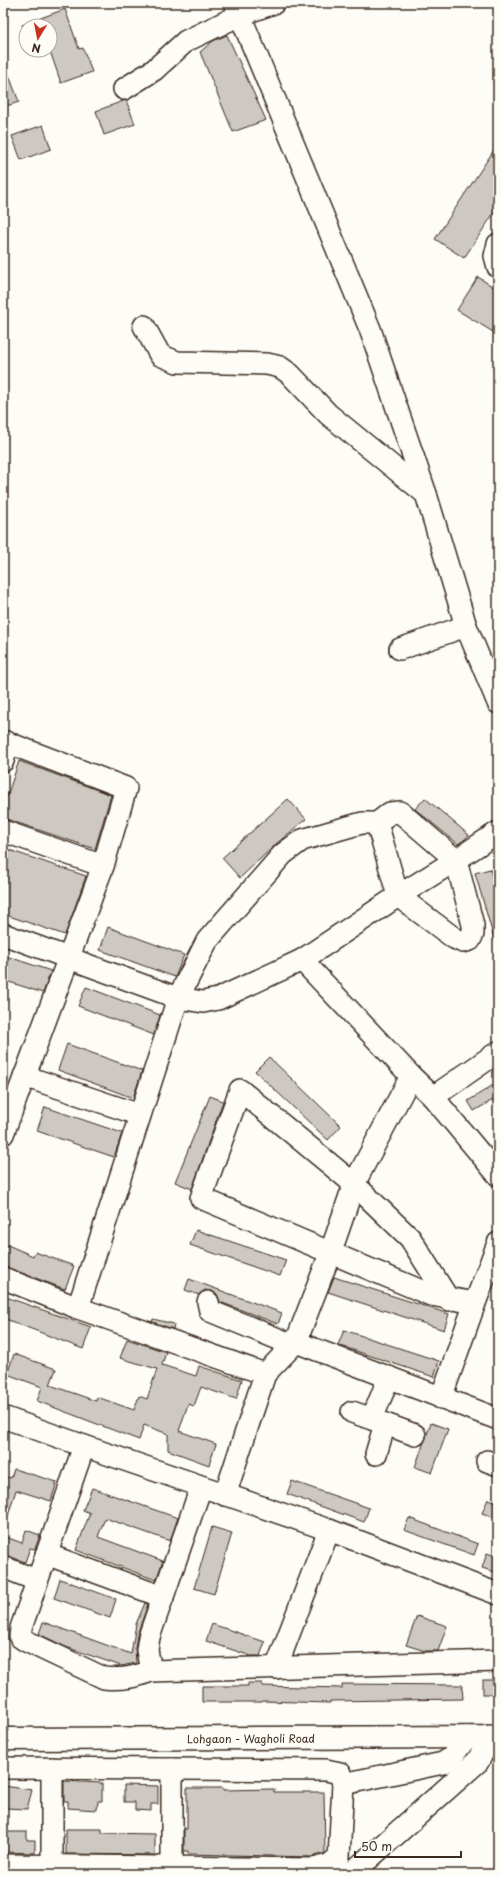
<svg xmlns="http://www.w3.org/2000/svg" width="501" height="1877" viewBox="0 0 501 1877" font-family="'Playpen Sans',sans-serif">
<rect width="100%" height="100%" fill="#fdfcf7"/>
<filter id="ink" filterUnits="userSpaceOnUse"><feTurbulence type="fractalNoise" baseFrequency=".025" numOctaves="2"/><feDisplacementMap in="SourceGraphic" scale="8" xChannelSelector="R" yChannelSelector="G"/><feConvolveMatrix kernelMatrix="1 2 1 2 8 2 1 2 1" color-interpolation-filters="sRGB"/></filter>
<g filter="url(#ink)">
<g fill="#cdc8c2" stroke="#3b2a1e">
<polygon points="65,9 79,49 83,48 92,72 61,83 50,51 50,26 22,26 22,25"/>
<polygon points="227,35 266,120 233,132 200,52 213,41"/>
<polygon points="4,62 19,102 3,107 3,63"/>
<polygon points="126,100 135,124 104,135 96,111"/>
<polygon points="43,125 51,149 21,160 12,136"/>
<polygon points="498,144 498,207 464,258 435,239"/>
<polygon points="478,277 498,290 498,335 457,310"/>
<polygon points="19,761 111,795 95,849 3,818 3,808"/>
<polygon points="425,798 469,835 464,840 458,844 415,809"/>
<polygon points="288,799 306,819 276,844 240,878 222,858"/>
<polygon points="3,848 86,876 65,935 3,914"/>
<polygon points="490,869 498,896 498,941 495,942 475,873"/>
<polygon points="108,927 184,955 175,977 100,950"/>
<polygon points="3,955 51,971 43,993 3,980"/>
<polygon points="86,987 160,1015 154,1035 78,1006"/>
<polygon points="67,1044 142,1071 133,1098 58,1070"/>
<polygon points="269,1057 341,1126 328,1140 255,1071"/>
<polygon points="498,1082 498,1097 474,1111 468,1101"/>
<polygon points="210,1096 223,1101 192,1189 175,1182"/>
<polygon points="45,1107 122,1133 114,1157 37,1131"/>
<polygon points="196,1230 286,1260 280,1276 190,1245"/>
<polygon points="3,1243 33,1256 35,1252 74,1266 65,1289 3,1266"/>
<polygon points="334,1277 449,1314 444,1330 328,1292"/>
<polygon points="189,1279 282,1313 278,1324 220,1302 217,1294 212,1291 205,1290 199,1295 185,1290"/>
<polygon points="3,1296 91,1327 83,1349 3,1318"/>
<polygon points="153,1319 174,1324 173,1329 152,1322"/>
<polygon points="344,1330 439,1361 434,1377 338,1345"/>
<polygon points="127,1339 166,1352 162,1365 196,1376 199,1366 242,1380 236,1399 201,1387 194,1406 188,1404 179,1431 216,1444 209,1465 168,1450 168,1434 144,1425 139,1440 37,1401 42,1387 7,1374 14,1354 56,1369 50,1385 96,1401 97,1397 134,1410 139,1396 147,1399 157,1369 120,1358"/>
<polygon points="431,1423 448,1429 432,1473 415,1467"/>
<polygon points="14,1469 57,1482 51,1501 16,1490 6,1522 3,1521 3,1476 11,1478"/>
<polygon points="292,1481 369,1508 364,1522 287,1494"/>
<polygon points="92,1488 178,1518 170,1541 105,1518 98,1537 163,1561 156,1580 76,1550 90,1513 83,1510"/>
<polygon points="488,1499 498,1503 498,1519 482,1513"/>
<polygon points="409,1518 478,1544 474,1555 404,1530"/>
<polygon points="212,1527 232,1533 214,1594 194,1588"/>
<polygon points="26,1530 40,1535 35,1549 30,1548 25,1562 3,1554 3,1536 22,1543"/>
<polygon points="487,1553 498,1557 498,1573 482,1568"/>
<polygon points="60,1579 116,1599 110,1618 54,1598"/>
<polygon points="145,1603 148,1604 137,1635 135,1648 136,1663 121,1666 66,1647 39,1634 43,1622 131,1654 136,1624"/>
<polygon points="417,1616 447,1626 438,1651 425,1651 406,1645"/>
<polygon points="212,1624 265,1642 260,1656 251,1656 206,1641"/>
<rect x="483" y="1680" width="15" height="14"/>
<polygon points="248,1683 262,1683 262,1686 342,1688 342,1684 462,1685 463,1699 330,1701 330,1703 262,1701 262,1702 202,1702 202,1686 248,1686"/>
<polygon points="64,1781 102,1783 102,1801 98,1801 97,1810 68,1808 68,1801 64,1801"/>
<polygon points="124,1785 158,1786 158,1804 151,1804 151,1811 135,1810 135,1802 124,1802"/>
<polygon points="4,1786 32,1790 27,1809 5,1808"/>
<polygon points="187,1788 223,1788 223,1790 274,1789 274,1792 324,1792 325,1853 312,1857 188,1854 188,1851 184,1851 184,1829 187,1829"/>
<polygon points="66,1829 102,1829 102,1833 155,1834 155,1855 66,1854"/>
<polygon points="3,1832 27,1832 27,1840 35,1840 35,1853 3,1852"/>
</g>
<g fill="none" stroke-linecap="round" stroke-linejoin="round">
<g stroke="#3b2a1e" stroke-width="24">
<g id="minor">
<polyline points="235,3 370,329 426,494 466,626 498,703"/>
<polyline points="124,89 154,70 186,41 240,15 274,3"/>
<polyline points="498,244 495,256 498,267"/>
<polyline points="144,326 160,355 177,362 267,364 280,367 290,374 328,414 426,494"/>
<polyline points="400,649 466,626"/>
<polyline points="3,741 126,788 103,866 3,1134"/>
<polyline points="3,761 8,743"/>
<polyline points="3,831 103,866"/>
<polyline points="3,934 178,998 203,1002 218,999 302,960 411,1076 433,1097"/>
<polyline points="302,960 398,896 454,938 463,942 470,940 473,934 473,925 456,860 398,896 377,823"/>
<polyline points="498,1052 433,1097 498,1175"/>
<polyline points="24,1076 140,1115"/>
<polyline points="3,1278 78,1308 178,998 207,941 283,854 302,840 362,823 377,823 390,813 400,812 456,860 498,832"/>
<polyline points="449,1300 410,1238 354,1184 240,1090 201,1198 431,1295 475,1303 498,1243"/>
<polyline points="208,1302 210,1311 293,1345"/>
<polyline points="78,1308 265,1374 225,1495"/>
<polyline points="296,1342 330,1254 354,1184 411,1076"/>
<polyline points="265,1374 296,1342 498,1419"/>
<polyline points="389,1377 372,1419 415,1435"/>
<polyline points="441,1398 475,1303"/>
<polyline points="352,1412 372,1419"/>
<polyline points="3,1417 84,1446 329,1530 498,1594"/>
<path d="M 84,1446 L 21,1628 L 20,1637 L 26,1641 L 104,1678 C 122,1680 135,1677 151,1671 L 498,1661"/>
<polyline points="376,1454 385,1424"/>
<polyline points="487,1461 498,1465"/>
<polyline points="46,1554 163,1597"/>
<polyline points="3,1567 36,1580"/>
<polyline points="276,1668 329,1530"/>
<polyline points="151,1671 147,1650 149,1637 201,1487"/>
<polyline points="3,1768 326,1770 340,1773 343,1784 339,1857 329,1865 314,1869 3,1865"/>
<polyline points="52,1768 52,1874"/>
<polyline points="172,1769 172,1867"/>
<polyline points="343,1784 443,1763 451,1758 467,1737"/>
</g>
</g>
<g stroke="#3b2a1e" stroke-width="25">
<g id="major">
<path id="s1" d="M 3,1739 L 486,1737 L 498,1736"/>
<polyline points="351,1874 478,1761 483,1751 486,1737"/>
</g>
</g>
<use href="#minor" stroke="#fdfcf7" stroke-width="21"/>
<use href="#major" stroke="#fdfcf7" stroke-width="22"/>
</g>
</g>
<g text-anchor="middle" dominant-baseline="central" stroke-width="3.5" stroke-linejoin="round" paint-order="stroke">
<g font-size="11" fill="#3b2a1e" stroke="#fdfcf7">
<text stroke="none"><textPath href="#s1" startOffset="248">Lohgaon - Wagholi Road</textPath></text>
</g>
</g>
<rect width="501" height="1877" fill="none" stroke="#fdfcf7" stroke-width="16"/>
<rect x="8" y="8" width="485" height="1861" fill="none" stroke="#3b2a1e" stroke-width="1.5" filter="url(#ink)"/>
<g transform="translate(38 38) rotate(190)"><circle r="19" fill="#fdfcf7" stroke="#afa8a0"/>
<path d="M0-3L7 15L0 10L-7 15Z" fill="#c8321e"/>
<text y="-6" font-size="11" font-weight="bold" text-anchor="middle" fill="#3b2a1e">N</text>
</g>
<path d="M355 1851v6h106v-6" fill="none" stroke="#3b2a1e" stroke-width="2"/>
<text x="361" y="1851" font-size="12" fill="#3b2a1e" stroke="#fdfcf7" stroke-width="3" paint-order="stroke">50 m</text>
</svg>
